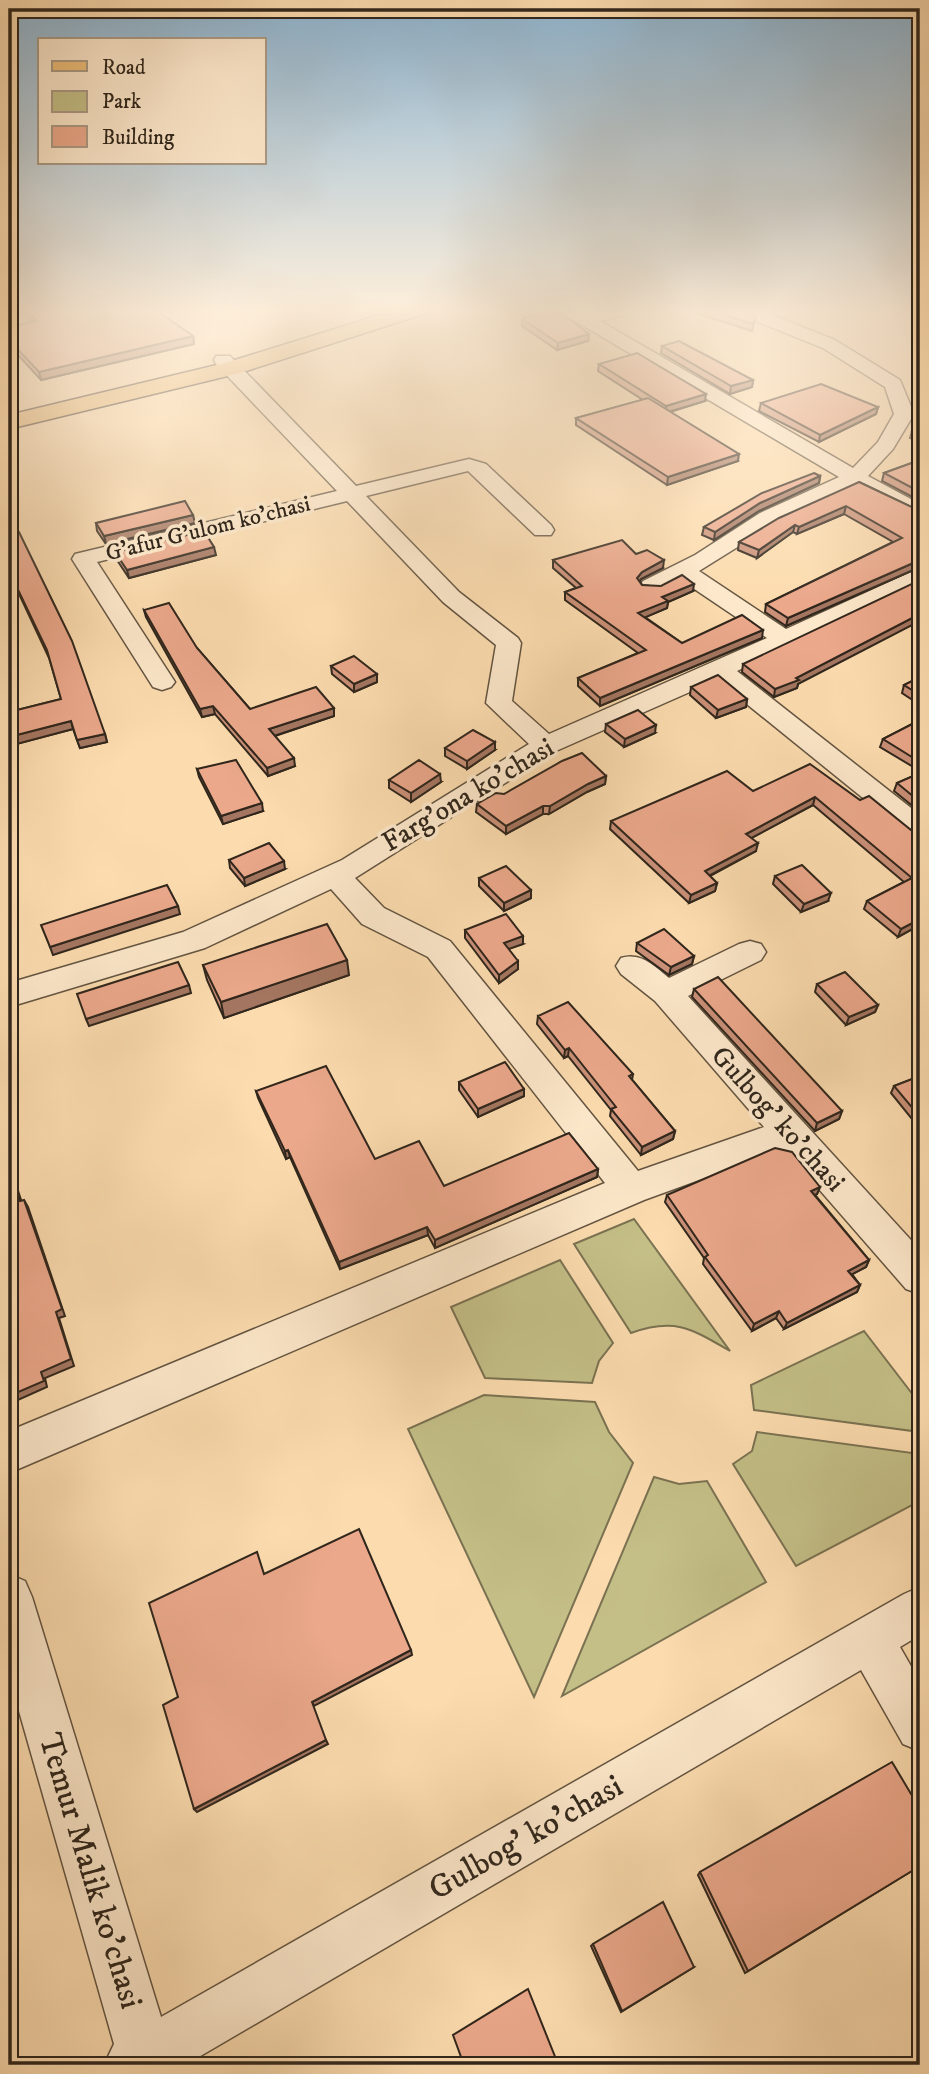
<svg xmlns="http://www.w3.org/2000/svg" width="929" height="2074" viewBox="0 0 929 2074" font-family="'IM FELL DW Pica',serif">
<rect width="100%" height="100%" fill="#fcdcaf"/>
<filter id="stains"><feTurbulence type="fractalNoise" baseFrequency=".00286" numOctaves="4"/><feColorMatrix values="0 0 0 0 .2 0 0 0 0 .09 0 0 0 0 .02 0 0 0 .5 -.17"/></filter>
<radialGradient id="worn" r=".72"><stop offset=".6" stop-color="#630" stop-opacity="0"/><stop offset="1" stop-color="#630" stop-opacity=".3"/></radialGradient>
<g fill="#c4bf87" stroke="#7a7252" stroke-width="2">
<path d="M 634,1219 L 730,1351 C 692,1329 675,1317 631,1333 L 574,1244 Z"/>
<polygon points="560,1260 613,1343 599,1361 592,1383 485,1378 451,1307"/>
<polygon points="864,1331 920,1404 920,1432 754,1410 751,1385"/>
<polygon points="484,1395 595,1402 609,1432 633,1463 534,1697 408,1429"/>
<polygon points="757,1432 920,1454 920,1501 796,1566 733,1464 752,1451"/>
<polygon points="654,1477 679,1484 707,1481 766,1582 562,1696"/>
</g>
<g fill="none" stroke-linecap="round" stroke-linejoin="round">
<g stroke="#635441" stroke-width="3">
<g id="minor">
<path d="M 555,309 L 578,309 L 587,313 L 604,309 L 635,309 L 632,313 L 600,321 L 853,468 L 878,442 L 894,414 L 885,387 L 823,348 L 736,313 L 733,309 L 757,309 L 835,340 L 900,380 L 914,414 L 893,449 L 868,476 L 920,504 L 920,519 L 855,486 L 776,523 L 699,571 L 786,629 L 920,568 L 920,584 L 737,671 L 920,815 L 920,838 L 910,836 L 717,680 L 556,751 L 355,878 L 384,908 L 450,941 L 638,1171 L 764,1127 L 655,1001 L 621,974 L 616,966 L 621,958 C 641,952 653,965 669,978 L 739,944 L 750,941 L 761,944 L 766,952 L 761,960 L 688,996 L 920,1250 L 920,1294 L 906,1289 L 784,1149 L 644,1200 L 9,1473 L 9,1431 L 605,1183 L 428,957 L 362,924 L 331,889 L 205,948 L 9,1007 L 9,983 L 183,932 L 342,860 L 529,744 L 486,703 L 496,645 L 443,602 L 347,501 L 97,562 L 175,682 L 171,687 L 162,690 L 153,687 L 72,559 L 75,554 L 337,491 L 216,364 L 214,360 L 216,356 L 230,356 L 356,486 L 469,459 L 486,464 L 551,525 L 554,530 L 551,535 L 535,535 L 468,471 L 366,496 L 459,592 L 518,638 L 521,643 L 512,701 L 549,734 L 767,638 L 681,580 L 659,591 L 643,591 L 639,586 L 643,581 L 695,555 L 760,513 L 839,477 Z"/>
<polygon points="9,1574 25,1581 32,1597 161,2017 904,1594 920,1587 920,1635 900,1647 920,1682 920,1751 903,1744 861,1670 185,2065 104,2065 114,2044 9,1676"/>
</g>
</g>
<g stroke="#30261c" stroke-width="3">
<polygon id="primary" points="399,309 430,309 427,313 240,373 9,429 9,415 225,363"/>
</g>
<use href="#minor" fill="#fde8cb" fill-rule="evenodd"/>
<use href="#primary" fill="#eebe78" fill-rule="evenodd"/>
</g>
<g fill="#ca9078" stroke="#30261c" stroke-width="2">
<polygon points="19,309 154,309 193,336 194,344 41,380 9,345 9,327 32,322"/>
<polygon points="510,309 562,309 563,314 588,341 557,350 522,326 522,319 528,318"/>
<polygon points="683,309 737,309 756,316 752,331"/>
<polygon points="662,346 753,380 752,387 730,394 661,353"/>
<polygon points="599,364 705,401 670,412 738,461 667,485 576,425 576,418 643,400 598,371"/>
<polygon points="761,403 878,407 876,414 819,442 759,411"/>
<polygon points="920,422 920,441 910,438 912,431"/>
<polygon points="920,460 920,501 882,481 884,473"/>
<polygon points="820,476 819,483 759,511 714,540 702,535 704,527"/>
<polygon points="859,482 920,511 920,567 786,626 765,612 766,604 893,542 844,514 797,534 793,532 757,558 738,550 739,542"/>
<polygon points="96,523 195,523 106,544 97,531"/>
<polygon points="9,535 105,734 107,742 80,748 73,729 9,746 9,712 61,699 49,658 13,581 9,582"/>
<polygon points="115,552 216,555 129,578 117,560"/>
<polygon points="636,554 663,568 641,579 640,581 642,585 693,591 668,602 667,608 645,617 682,643 762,638 600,706 578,686 578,678 638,653 565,600 565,592 576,588 553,568 553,560"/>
<polygon points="144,610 197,648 250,709 334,716 275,736 295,766 268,776 215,714 202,717 146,617"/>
<polygon points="743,664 798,684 797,688 774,697 742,672"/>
<polygon points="331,666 377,674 377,682 354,692 332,674"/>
<polygon points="920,677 920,705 902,693 904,685"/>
<polygon points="691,687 747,699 746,707 716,718 690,695"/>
<polygon points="920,720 920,771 880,747 883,739"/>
<polygon points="606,724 655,733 624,747 605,732"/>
<polygon points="445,748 495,750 467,769 445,756"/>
<polygon points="197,769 263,811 223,824 199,777"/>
<polygon points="920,773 920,812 894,791 897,783"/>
<polygon points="606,776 605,784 587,792 549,814 543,814 506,834 476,812 477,804 504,794"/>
<polygon points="389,780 441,782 411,802 389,788"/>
<polygon points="753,791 860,800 911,830 920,831 920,925 898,937 864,909 867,901 904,882 813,805 751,838 756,851 710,876 717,883 715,891 689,903 610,829 611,821"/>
<polygon points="229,860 285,869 245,886 230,868"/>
<polygon points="775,876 828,901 801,912 773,884"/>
<polygon points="479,878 531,890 531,898 504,911 479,886"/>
<polygon points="465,930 523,944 508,949 518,969 499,983 465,938"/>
<polygon points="637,943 694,956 692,964 669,975 636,951"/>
<polygon points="203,965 349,975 224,1018 207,980"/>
<polygon points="817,984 878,1005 875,1012 846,1025 815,992"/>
<polygon points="694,989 842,1111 839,1119 815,1131 692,997"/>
<polygon points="538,1016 633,1074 632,1080 675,1131 673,1139 641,1155 610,1116 611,1110 568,1056 564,1058 537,1024"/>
<polygon points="920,1076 920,1129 891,1093 894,1086"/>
<polygon points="459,1082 524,1089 524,1096 478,1117 459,1090"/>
<polygon points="256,1091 375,1159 444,1186 598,1169 597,1177 435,1248 428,1235 340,1269 290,1157 286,1159 258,1098"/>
<polygon points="820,1187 817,1194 815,1195 869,1260 866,1267 852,1274 860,1285 857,1292 784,1329 776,1318 752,1331 703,1264 704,1258 665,1202 667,1195"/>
<polygon points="920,1866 745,1973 698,1875 700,1872"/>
<polygon points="593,1944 694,1967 621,2012 591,1946"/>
</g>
<g fill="#a47661" stroke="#30261c" stroke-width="2">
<polygon points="589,334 588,341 557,350 558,343"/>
<polygon points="193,336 194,344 41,380 39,372"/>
<polygon points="753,380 752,387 730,394 731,386"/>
<polygon points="706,394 705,401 665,413 666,406"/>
<polygon points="878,407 876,414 819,442 820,435"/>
<polygon points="739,454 738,461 667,485 668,477"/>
<polygon points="820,476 819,483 759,511 714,540 715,532 760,503"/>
<polygon points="846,506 844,514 797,534 799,527"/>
<polygon points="193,515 195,523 106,544 104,536"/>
<polygon points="795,525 793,532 757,558 759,550"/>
<polygon points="214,547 216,555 129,578 127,570"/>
<polygon points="664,560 663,568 641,579 636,586 637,578 642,572"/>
<polygon points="920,560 920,567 786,626 788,618"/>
<polygon points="10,573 13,581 9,582 9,574"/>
<polygon points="694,584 693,591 668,602 667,608 637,621 638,613 662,597"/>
<polygon points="920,614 920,621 798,684 797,688 774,697 775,689"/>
<polygon points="763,630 762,638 600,706 600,698"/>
<polygon points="377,674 377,682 354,692 354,684"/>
<polygon points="747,699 746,707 716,718 718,710"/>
<polygon points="213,706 215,714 202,717 200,709"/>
<polygon points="334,708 334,716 271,737 269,729"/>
<polygon points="71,721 73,729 9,746 9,737"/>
<polygon points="656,725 655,733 624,747 625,739"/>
<polygon points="105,734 107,742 80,748 77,740"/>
<polygon points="495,742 495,750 467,769 467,761"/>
<polygon points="294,758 295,766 268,776 267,768"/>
<polygon points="440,774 441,782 411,802 411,793"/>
<polygon points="606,776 605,784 587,792 549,814 550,806 588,784"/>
<polygon points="815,797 813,805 744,842 746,834"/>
<polygon points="262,803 263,811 223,824 221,816"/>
<polygon points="543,806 543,814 506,834 506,826"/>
<polygon points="758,843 756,851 703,879 705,871"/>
<polygon points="284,861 285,869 245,886 244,878"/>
<polygon points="717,883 715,891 689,903 691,895"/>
<polygon points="531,890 531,898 504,911 504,903"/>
<polygon points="831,893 828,901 801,912 804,904"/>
<polygon points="178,906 180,914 53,955 50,947"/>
<polygon points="920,919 920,925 898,937 901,929"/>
<polygon points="523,936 523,944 503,951 504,943"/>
<polygon points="694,956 692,964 669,975 671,967"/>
<polygon points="347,960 349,975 224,1018 221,1002"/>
<polygon points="518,961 518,969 499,983 499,975"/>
<polygon points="189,985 191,993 89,1026 86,1019"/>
<polygon points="878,1005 875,1012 846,1025 849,1017"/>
<polygon points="569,1048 568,1056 564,1058 565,1050"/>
<polygon points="524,1089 524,1096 478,1117 478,1109"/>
<polygon points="842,1111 839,1119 815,1131 817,1123"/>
<polygon points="675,1131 673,1139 641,1155 642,1147"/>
<polygon points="288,1150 290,1157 286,1159 285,1151"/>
<polygon points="9,1163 24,1209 20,1201 9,1166"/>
<polygon points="598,1169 597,1177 435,1248 435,1240"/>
<polygon points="820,1187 817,1194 808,1198 811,1191"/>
<polygon points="24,1200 28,1207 65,1316 59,1318 74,1366 45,1378 47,1387 9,1404 9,1396 41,1372 56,1312"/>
<polygon points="427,1227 428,1235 340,1269 339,1262"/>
<polygon points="869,1260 866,1267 845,1278 848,1271"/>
<polygon points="860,1285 857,1292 784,1329 787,1323"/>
<polygon points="779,1311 776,1318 752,1331 754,1324"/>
<polygon points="411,1650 412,1655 314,1706 312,1702"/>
<polygon points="326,1740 328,1744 197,1812 194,1809"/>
</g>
<g fill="#eba88b" stroke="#30261c" stroke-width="2">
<polygon points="25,309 154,309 193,336 39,372 9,340 9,327 37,321"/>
<polygon points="525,309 562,309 563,310 559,311 589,334 558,343 522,319 538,315"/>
<polygon points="705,309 737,309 756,316 753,324"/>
<polygon points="679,341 753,380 731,386 662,346"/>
<polygon points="637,353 706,394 666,406 599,364"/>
<polygon points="821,384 878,407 820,435 761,403"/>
<polygon points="648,398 739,454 668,477 576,418"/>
<polygon points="920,422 920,433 912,431"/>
<polygon points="920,460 920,492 884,473"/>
<polygon points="814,473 820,476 760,503 715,532 704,527 762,493"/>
<polygon points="859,482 920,511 920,560 788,618 766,604 902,538 846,506 799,527 795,525 759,550 739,542 779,518"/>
<polygon points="185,501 193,515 104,536 96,523"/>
<polygon points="204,531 214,547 127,570 115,552"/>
<polygon points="19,532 72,641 105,734 77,740 71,721 9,737 9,712 61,699 47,650 10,573 9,574 9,535"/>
<polygon points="622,540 636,554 647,550 664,560 642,572 637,578 642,585 661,586 682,575 694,584 662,597 668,601 638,613 682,643 742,615 763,630 600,698 578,678 646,650 565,592 582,586 553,560"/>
<polygon points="920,580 920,614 796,678 799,680 775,689 743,664"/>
<polygon points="169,603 197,648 250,709 316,687 334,708 269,729 294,758 267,768 213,706 200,709 144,610"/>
<polygon points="354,656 377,674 354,684 331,666"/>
<polygon points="718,675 747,699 718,710 691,687"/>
<polygon points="920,677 920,695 904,685"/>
<polygon points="638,710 656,725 625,739 606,724"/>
<polygon points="920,720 920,762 883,739"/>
<polygon points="473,730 495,742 467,761 445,748"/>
<polygon points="582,753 606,776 588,784 550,806 543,806 506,826 477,804 496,793 504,794 562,761"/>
<polygon points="236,760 262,803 221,816 197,769"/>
<polygon points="419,760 440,774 411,793 389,780"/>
<polygon points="810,764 860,800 869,796 911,830 920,831 920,919 901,929 867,901 912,878 815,797 746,834 758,843 705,871 717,883 691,895 611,821 727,771 753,791"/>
<polygon points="920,773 920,802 897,783"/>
<polygon points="269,843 284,861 244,878 229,860"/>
<polygon points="802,865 831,893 804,904 775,876"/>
<polygon points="506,866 531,890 504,903 479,878"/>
<polygon points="167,885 178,906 50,947 41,925"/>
<polygon points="506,914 523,936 504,943 518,961 499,975 465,930"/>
<polygon points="327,924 347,960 221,1002 203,965"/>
<polygon points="664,929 694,956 671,967 637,943"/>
<polygon points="178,962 189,985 86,1019 77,994"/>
<polygon points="845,972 878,1005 849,1017 817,984"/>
<polygon points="718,977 842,1111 817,1123 694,989"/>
<polygon points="568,1002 633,1074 629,1076 675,1131 642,1147 611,1109 616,1107 569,1048 565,1050 538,1016"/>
<polygon points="505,1062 524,1089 478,1109 459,1082"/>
<polygon points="326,1066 375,1159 419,1141 444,1186 569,1133 598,1169 435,1240 427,1227 339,1262 288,1150 285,1151 256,1091"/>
<polygon points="920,1076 920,1117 894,1086"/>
<polygon points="775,1148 792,1152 820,1187 811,1191 869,1260 848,1271 860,1285 787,1323 779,1311 754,1324 705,1257 708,1255 667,1195"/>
<polygon points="9,1166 20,1201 24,1200 62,1309 56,1312 71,1359 41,1372 44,1381 9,1396"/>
<polygon points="359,1529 411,1650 312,1702 326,1740 194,1809 163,1705 178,1697 149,1603 257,1552 264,1574"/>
<polygon points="892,1762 920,1809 920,1866 748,1971 700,1872"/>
<polygon points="663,1902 694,1967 622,2011 593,1944"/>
<polygon points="528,1989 556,2059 547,2065 464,2065 453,2035"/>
</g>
<linearGradient id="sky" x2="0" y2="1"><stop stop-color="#8db6d4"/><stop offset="0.52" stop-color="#feefdb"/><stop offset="1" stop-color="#feefdb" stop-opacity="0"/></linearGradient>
<rect width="929" height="599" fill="url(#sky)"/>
<g text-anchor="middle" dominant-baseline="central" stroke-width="7" stroke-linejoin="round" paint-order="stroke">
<g font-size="23" fill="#30261c" stroke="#fde8cb">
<text transform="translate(208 529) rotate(-14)">G'afur G'ulom ko'chasi</text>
</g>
<g font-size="28" fill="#30261c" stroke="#fde8cb">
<text transform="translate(468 795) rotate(-31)">Farg'ona ko'chasi</text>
<text transform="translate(778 1119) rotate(48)">Gulbog' ko'chasi</text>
</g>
<g font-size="33" fill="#30261c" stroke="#fde8cb">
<text transform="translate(526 1838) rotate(-30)">Gulbog' ko'chasi</text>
<text transform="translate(90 1871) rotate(73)">Temur Malik ko'chasi</text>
</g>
</g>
<rect width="929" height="2074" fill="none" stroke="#fcdcaf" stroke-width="35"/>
<rect x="10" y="10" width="908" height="2053" fill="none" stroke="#30261c" stroke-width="3.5"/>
<rect x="18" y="18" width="894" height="2039" fill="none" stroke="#30261c" stroke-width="2"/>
<rect x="38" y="38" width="228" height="126" fill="#fde8cb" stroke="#ab9a85" stroke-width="2"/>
<rect x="52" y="61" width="35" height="10" fill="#eebe78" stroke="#ab9a85" stroke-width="2"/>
<text x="102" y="74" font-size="21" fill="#30261c">Road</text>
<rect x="52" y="91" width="35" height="21" fill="#c4bf87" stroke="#ab9a85" stroke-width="2"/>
<text x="102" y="108" font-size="21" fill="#30261c">Park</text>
<rect x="52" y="126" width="35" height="21" fill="#eba88b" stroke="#ab9a85" stroke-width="2"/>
<text x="102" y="144" font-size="21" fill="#30261c">Building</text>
<rect width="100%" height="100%" filter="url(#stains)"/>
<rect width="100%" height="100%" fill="url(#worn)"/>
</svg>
